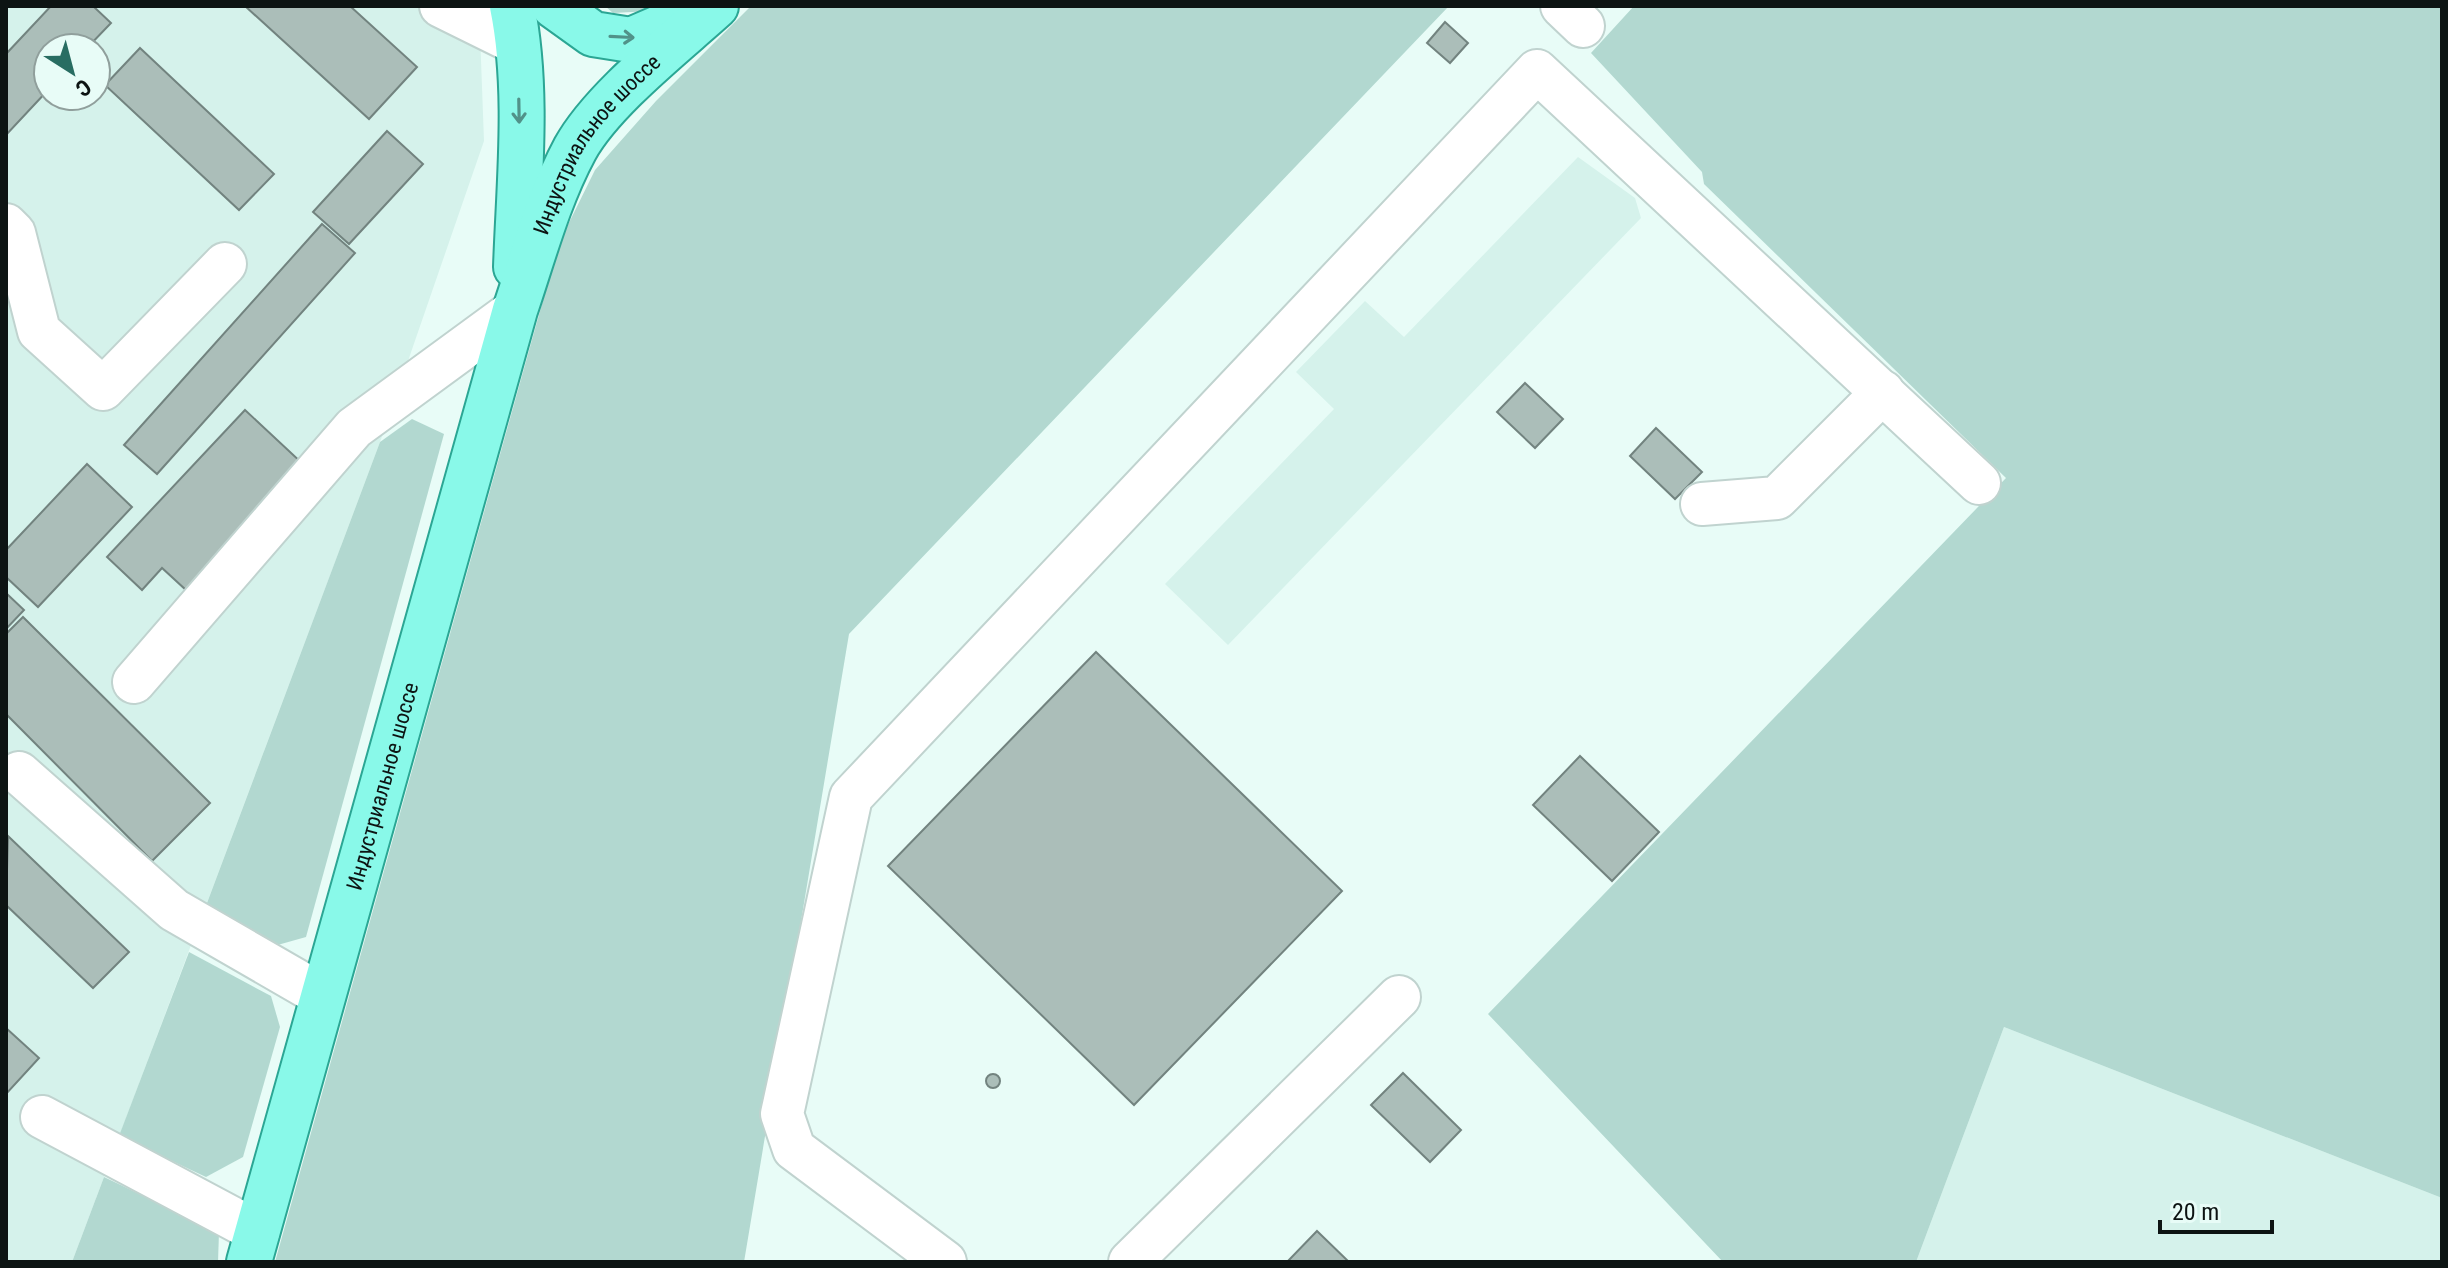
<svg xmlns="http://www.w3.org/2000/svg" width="2448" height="1268" viewBox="0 0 2448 1268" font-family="'Roboto Condensed',sans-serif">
<rect width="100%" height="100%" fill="#e8fcf7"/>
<g fill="#d5f2eb" fill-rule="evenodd">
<path d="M 6,6 L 479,6 L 484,141 L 380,442 L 72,1262 L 6,1262 ZM 48,48 L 96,48 L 96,96 L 48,96 Z"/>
<polygon points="1578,157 1635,198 1641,218 1228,645 1165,584 1334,409 1296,372 1365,301 1404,337"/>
<polygon points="2004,1027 2442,1198 2442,1262 1916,1262"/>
</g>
<g fill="#b2d8d0">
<polygon points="605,6 663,6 651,11 613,13"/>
<polygon points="751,6 1449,6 849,634 744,1262 275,1262 559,243 595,170 656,101"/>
<polygon points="1634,6 2442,6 2442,1198 2004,1027 1916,1262 1723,1262 1488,1014 2006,478 1704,184 1702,172 1591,53"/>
<polygon points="412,419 444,434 306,937 274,946 207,903 380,442"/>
<polygon points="189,952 271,996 280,1027 243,1157 206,1177 119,1136"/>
<polygon points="104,1177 219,1232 218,1262 72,1262"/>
</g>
<g fill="#abbeb9" stroke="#72837f" stroke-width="2">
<polygon points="51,6 93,6 111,23 87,48 48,48 48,90 6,135 6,54"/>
<polygon points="245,6 350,6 417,67 369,119"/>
<polygon points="1445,22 1468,43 1450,63 1427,43"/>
<polygon points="140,48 274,174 239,210 105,85"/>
<polygon points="387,131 423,164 349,244 313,212"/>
<polygon points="322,224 355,253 157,474 124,445"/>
<polygon points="1525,383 1563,419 1535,448 1497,412"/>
<polygon points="245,410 304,465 186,590 162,568 142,590 107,557"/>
<polygon points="1656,428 1702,472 1675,499 1630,456"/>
<polygon points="87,464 132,507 38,607 6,577 6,550"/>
<polygon points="6,593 24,610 6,629"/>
<polygon points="23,617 210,803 152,861 6,714 6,634"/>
<polygon points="1096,652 1342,891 1134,1105 888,866"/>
<polygon points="1580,756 1659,832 1612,881 1533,805"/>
<polygon points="8,836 129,952 93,988 6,905"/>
<polygon points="6,1028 39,1058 6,1094"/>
<polygon points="1403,1073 1461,1130 1430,1162 1371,1105"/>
<circle cx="993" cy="1081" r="7"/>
<polygon points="1317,1231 1349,1262 1287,1262"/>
</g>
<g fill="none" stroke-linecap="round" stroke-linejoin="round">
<g stroke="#c0d3cf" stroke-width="46">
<g id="minor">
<polyline points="441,6 518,44"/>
<polyline points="1562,6 1583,26"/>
<polyline points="6,225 14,233 39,331 103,389 225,264"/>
<polyline points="1702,504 1777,498 1883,392"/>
<polyline points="134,682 354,428 515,310"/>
<polyline points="19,773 174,910 323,996"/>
<polyline points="42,1117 258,1232"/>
<polyline points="945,1262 794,1149 782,1114 851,797 1537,71 1979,483"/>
<polyline points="1130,1262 1399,997"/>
</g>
</g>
<g stroke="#2ba694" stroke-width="48">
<g id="major">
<path d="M 512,6 C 529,90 519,182 516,267"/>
<polyline points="554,6 593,34 631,40 689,15"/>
<path id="s1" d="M 249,1262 L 515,310 C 533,257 548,199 575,149 C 602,100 674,44 716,6"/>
</g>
</g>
<use href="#minor" stroke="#fff" stroke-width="42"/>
<use href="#major" stroke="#89f9e9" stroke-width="44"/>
</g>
<defs><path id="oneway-shaft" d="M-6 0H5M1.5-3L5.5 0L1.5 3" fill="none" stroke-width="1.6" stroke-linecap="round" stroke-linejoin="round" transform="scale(2)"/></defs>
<g stroke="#519289">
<use href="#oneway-shaft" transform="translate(622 37) rotate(3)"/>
<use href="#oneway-shaft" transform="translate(519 111) rotate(89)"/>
</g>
<g text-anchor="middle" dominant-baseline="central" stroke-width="6" stroke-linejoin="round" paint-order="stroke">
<g font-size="22" fill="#0d1413" stroke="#e8fcf7">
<text stroke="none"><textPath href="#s1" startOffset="1176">Индустриальное шоссе</textPath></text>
<text stroke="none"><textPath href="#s1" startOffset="494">Индустриальное шоссе</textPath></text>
</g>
</g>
<rect width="2448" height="1268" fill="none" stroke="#0d1413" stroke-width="16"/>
<g transform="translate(72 72) rotate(144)"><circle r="38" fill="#e8fcf7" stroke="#909f9c" stroke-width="2"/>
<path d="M0-6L14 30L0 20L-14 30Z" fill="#286d62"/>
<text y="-12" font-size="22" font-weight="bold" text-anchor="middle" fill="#0d1413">С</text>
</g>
<path d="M2160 1220v12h112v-12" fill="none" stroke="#0d1413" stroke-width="4"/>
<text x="2172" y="1220" font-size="24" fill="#0d1413" stroke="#e8fcf7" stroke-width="6" paint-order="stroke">20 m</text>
</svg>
